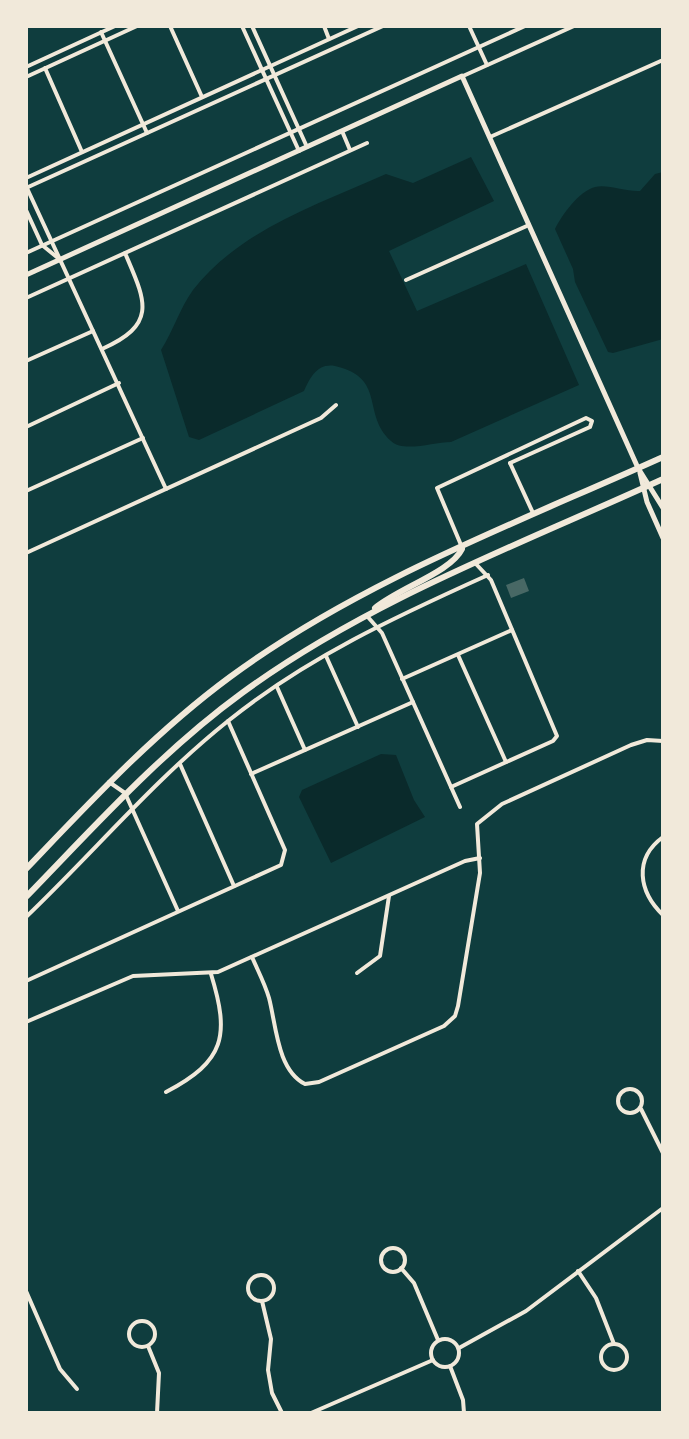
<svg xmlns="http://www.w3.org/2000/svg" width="689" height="1439" viewBox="0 0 689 1439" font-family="'PT Sans Narrow',sans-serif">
<rect width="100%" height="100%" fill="#0f3d3e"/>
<g fill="#0a2a2b">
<path d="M 471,157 L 494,201 L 389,251 L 417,311 L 526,264 L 579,385 L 451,442 C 433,442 404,453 391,441 C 361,414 387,378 335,366 C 317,363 310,378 304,391 L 199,440 L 189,437 L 161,350 C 173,331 180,308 193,290 C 241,229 317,205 386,174 L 413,183 Z"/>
<path d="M 663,172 L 663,339 L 613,353 L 608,352 L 575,282 L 573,269 L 555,229 C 562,215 579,191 595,187 C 608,184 626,192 640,191 L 655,174 Z"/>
<polygon points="381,754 396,755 414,800 425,817 331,863 299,797 302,790"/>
</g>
<polygon fill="#486865" points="524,578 529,591 511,598 506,585"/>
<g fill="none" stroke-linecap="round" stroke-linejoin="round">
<g stroke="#f1e9da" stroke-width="4">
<polyline points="170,26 202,97"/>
<polyline points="242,26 299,151"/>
<polyline points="252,26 307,147"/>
<polyline points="324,26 329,39"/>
<polyline points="469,26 487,65"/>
<polyline points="101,32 147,133"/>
<polyline points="26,67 115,26"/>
<polyline points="45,68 82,152"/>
<polyline points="463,76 574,26"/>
<polyline points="26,77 137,26"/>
<polyline points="342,131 350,150"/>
<polyline points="490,137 663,60"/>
<polyline points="26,178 358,26"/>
<polyline points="26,186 166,489"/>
<polyline points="26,188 383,26"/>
<polyline points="26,210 42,245 58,258"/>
<polyline points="26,253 525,26"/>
<polyline points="406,280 529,225"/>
<polyline points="26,298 367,143"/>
<path d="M 102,349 C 159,324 145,300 125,253"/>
<polyline points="26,361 93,331"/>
<polyline points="26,427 119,383"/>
<polyline points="510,463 533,513"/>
<polyline points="26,491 143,438"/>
<polyline points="461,545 437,488 586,418 592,421 590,427 510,463"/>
<polyline points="26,553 321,418 336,405"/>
<polyline points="367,616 382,633 460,807"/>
<polyline points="458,655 506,762"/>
<polyline points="326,656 358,727"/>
<polyline points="402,679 512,630"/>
<polyline points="277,687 305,750"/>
<polyline points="180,764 234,886"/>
<polyline points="251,774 413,702"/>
<polyline points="109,782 125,793 178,911"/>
<polyline points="451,787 553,741 557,736 491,580 476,564"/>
<path d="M 663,837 C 633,859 639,892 663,915"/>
<path d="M 26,917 C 94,852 154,780 228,721 C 306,658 397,616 488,575"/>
<path d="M 252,957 C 258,971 265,984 269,998 C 276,1024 277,1070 305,1084 L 319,1082 L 444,1026 L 455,1016 L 458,1006 L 480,873 L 477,824 L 502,804 L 631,745 L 647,740 L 663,741"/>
<polyline points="357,973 380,956 389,896"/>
<polyline points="26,981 281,865 285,850 228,721"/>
<polyline points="26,1022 133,976 218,972 465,861 480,858"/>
<circle cx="630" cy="1101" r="12"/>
<path d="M 166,1092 C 225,1061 230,1036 211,974"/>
<polyline points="641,1109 663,1153"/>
<circle cx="393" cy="1260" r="12"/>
<polyline points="401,1268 414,1283 438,1340"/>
<polyline points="578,1271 596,1298 614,1344"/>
<circle cx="261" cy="1288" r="13"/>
<polyline points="26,1291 60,1369 77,1389"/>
<polyline points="262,1301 271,1339 268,1370 272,1393 282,1413"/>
<circle cx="142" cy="1334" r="13"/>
<circle cx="445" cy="1353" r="14"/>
<circle cx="614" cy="1357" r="13"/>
<polyline points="148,1346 159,1373 157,1413"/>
<polyline points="459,1348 526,1311 663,1208"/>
<polyline points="450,1366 463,1400 464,1413"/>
<polyline points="311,1413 433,1360"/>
</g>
<g stroke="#f1e9da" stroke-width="5">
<polyline points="26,275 462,76 638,468 663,508"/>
<polyline points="640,473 647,502 663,538"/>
</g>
<g stroke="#f1e9da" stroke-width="6">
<path d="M 375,608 C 399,588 451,572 462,549"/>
<path d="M 26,869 C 91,801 154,733 230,677 C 360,581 517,523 663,457"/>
<path d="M 26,897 C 95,826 161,752 242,693 C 369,600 521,544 663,479"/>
</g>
</g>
<rect width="689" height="1439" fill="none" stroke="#f1e9da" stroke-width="56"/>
</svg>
